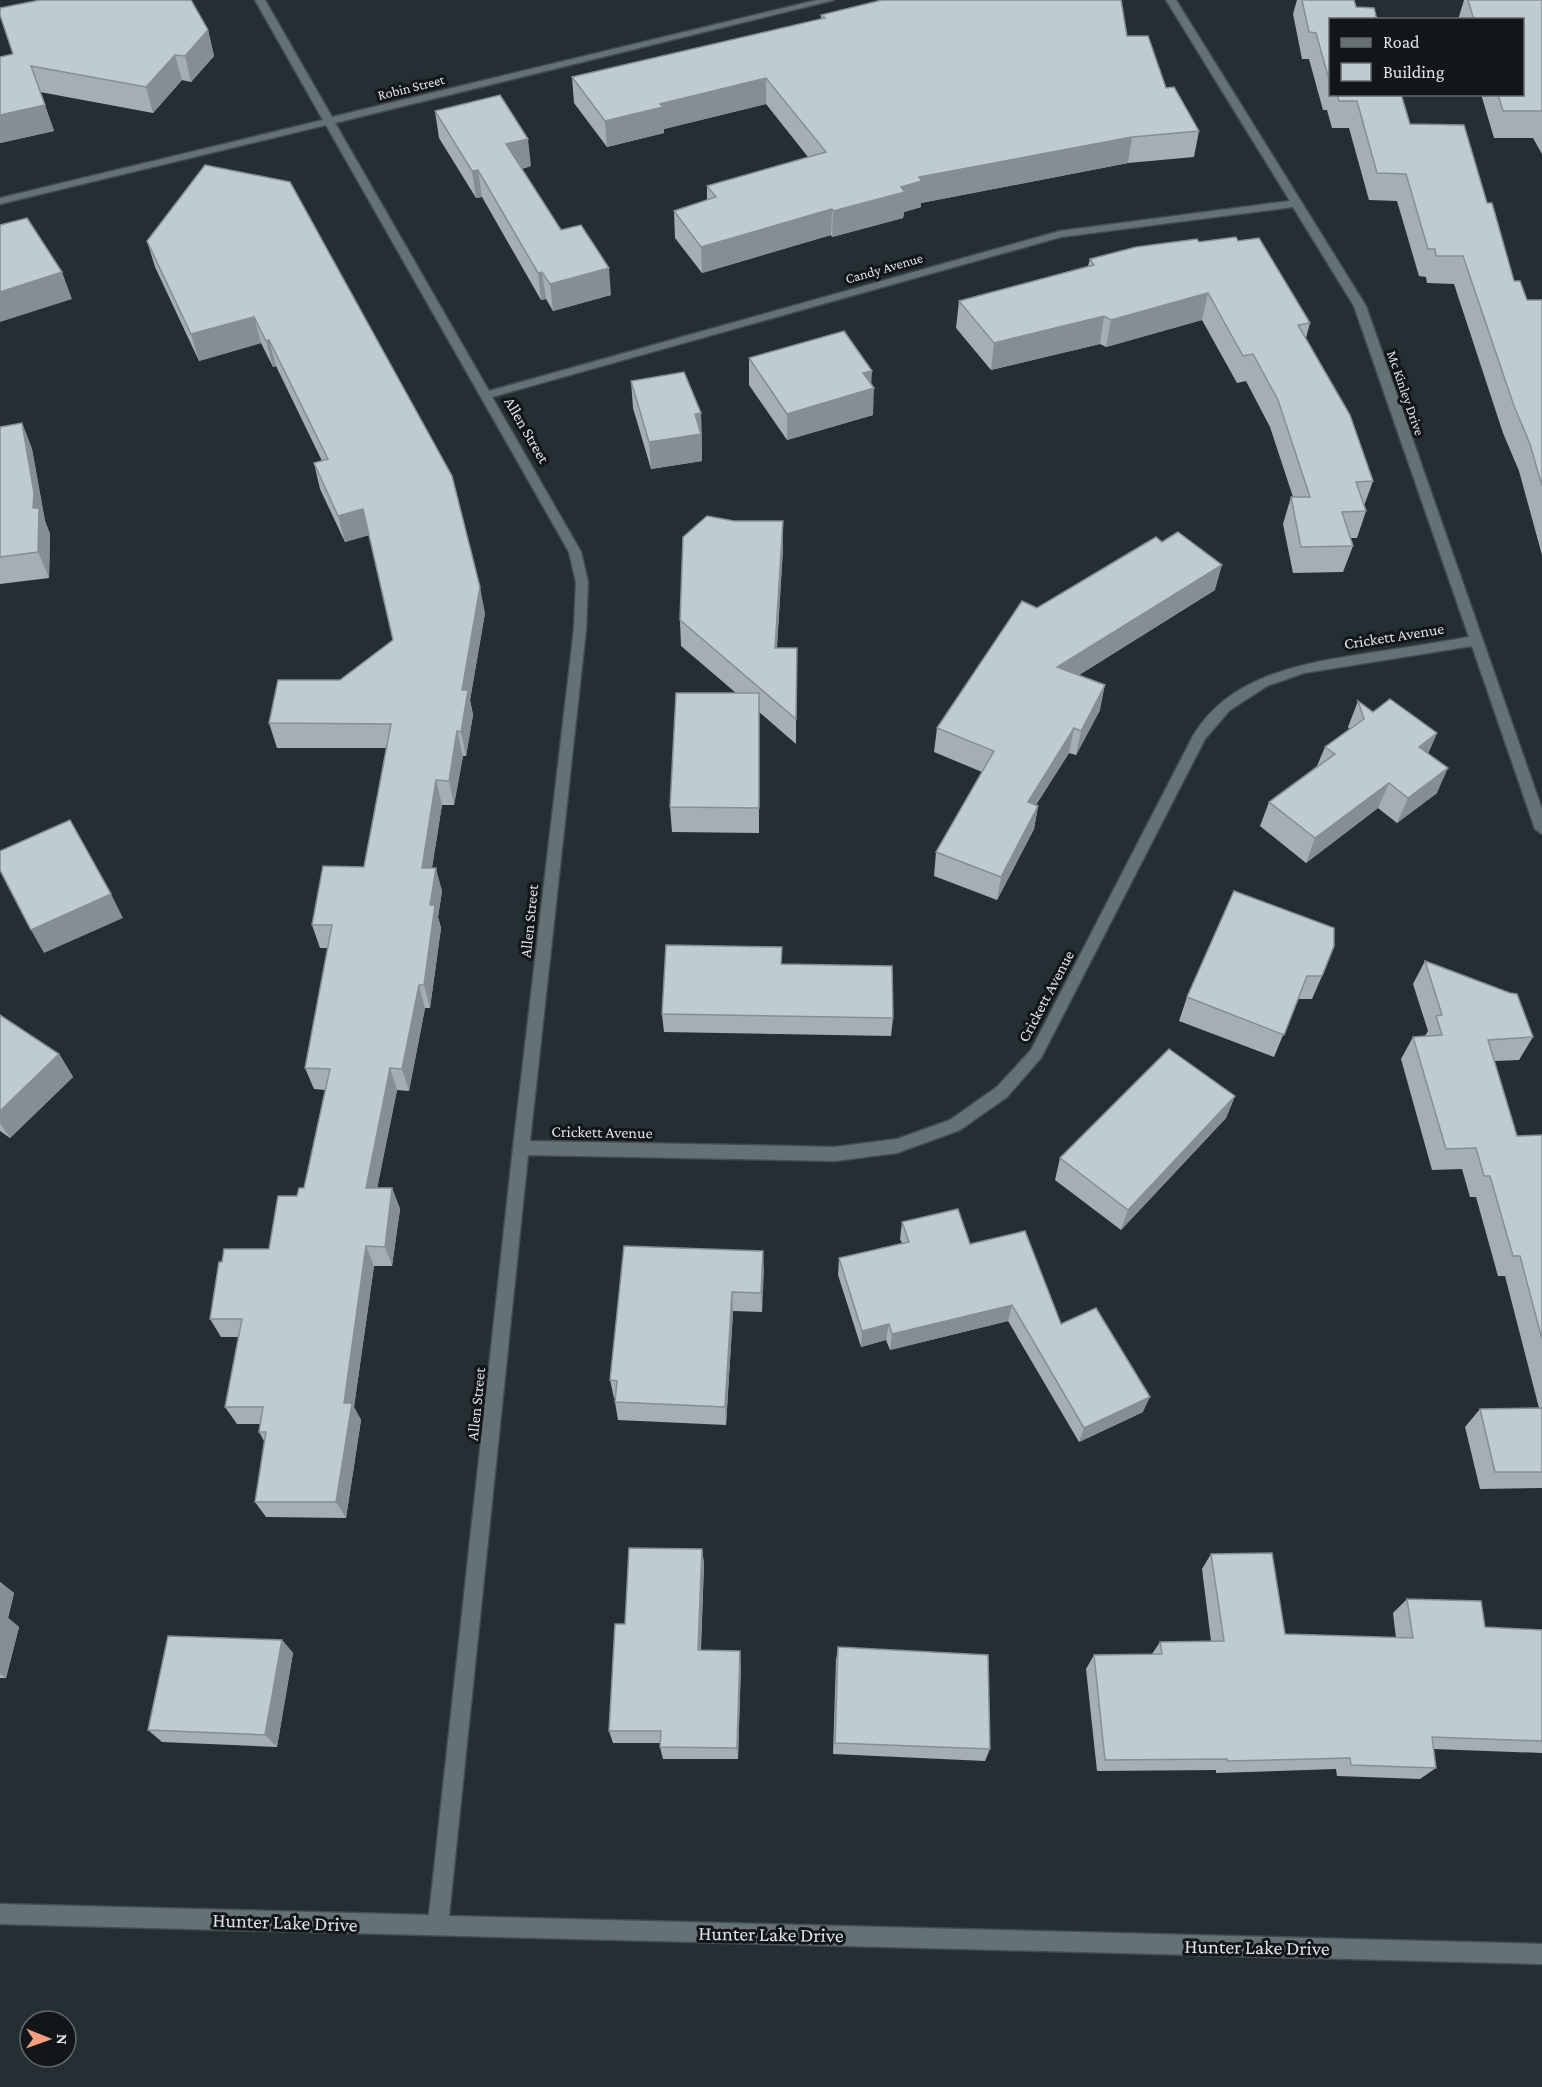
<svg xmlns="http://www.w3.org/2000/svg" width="1542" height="2087" viewBox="0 0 1542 2087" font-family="'Crimson Pro',serif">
<rect width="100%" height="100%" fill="#242f33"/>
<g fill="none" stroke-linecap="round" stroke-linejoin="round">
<g stroke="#434c50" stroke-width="3">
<path id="minor" d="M 255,0 L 265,0 L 332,117 L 817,0 L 834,0 L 335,123 L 489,391 L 1060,231 L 1290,201 L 1166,0 L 1176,0 L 1366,306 L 1542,809 L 1542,834 L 1535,829 L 1472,646 L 1304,673 L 1267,686 L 1230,710 L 1205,739 L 1041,1058 L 1007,1097 L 960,1130 L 897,1153 L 835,1161 L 528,1155 L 449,1916 L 1542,1944 L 1542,1964 L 0,1924 L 0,1904 L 429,1915 L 513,1148 L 574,629 L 576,582 L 569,552 L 326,125 L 0,204 L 0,198 L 323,120 ZM 1293,207 L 1354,306 L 1469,637 C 1436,643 1402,648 1369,653 C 1305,663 1230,674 1193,736 L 1031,1050 L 997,1087 L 950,1120 L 897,1139 L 835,1147 L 530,1141 L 586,629 L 588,582 L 581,552 L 492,397 L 1061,237 Z"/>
</g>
<use href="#minor" fill="#647175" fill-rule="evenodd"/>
</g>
<g fill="#a3afb3">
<polygon points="1297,0 1354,0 1330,20 1330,94 1401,94 1410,124 1487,203 1514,281 1527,300 1542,300 1542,555 1519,471 1503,433 1454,284 1427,283 1426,277 1419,276 1397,201 1369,200 1349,128 1332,128 1327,110 1323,110 1309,59 1302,59 1293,14"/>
<polygon points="1464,0 1542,0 1542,154 1533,138 1494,138 1481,94 1522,94 1522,20 1458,20"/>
<polygon points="821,15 1127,36 1199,131 1194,157 1128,163 921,203 921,207 904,212 903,218 832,237 831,235 702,273 675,238 674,211 707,200 707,186 808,157 766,104 664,129 664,133 607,147 574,103 572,77 821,19"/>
<polygon points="208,30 214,56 191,82 182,80 153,113 40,92 54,131 0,143 0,57"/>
<polygon points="435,111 531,166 522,169 561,230 611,295 553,311 546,299 541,300 482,197 476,198 439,138"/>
<polygon points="205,165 485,613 470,700 473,715 466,756 463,756 454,805 442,805 432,868 442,891 438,917 441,928 430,1008 425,1008 409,1091 397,1090 377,1188 392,1188 400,1209 392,1266 374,1266 354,1407 361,1420 346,1518 266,1517 255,1502 264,1441 259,1432 260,1424 237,1424 225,1407 239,1337 221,1337 210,1319 222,1262 269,1249 297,1196 304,1188 325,1090 314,1089 305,1068 328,948 320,948 312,925 364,867 387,748 277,748 269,723 340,680 393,640 369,535 345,542 320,489 314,463 322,461 276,366 273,367 261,343 199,361 155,267 147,241"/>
<polygon points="1238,241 1310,323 1306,338 1373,481 1364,506 1366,511 1357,538 1350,538 1353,546 1343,572 1293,573 1283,524 1291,497 1293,497 1270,427 1246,381 1237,383 1202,320 1106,347 1100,344 991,370 956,328 959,301 1088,266 1090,259 1199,242"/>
<polygon points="749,358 872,385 873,415 787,440 749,385"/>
<polygon points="631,381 701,413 702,461 651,469 633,408"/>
<polygon points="22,423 32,449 45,521 50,534 49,578 0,584 0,427"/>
<polygon points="734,521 783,521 783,548 777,648 796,719 796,744 759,712 759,833 672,832 670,807 736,693 681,646 680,620"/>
<polygon points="1215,590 1079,675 1100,710 1076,755 1069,753 1036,805 1038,806 1034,829 997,900 934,876 936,852 982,772 934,752 937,728 1037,608"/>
<polygon points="1358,701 1373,712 1437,733 1428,753 1437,793 1397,823 1378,808 1306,863 1260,826 1269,802 1317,766 1325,747 1349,729 1348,727"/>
<polygon points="1234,891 1322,976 1312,999 1298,999 1274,1057 1179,1021 1187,997"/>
<polygon points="1425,961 1533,1037 1519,1060 1494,1061 1517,1136 1542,1135 1542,1488 1480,1489 1465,1427 1480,1409 1539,1408 1505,1276 1498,1276 1476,1197 1470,1197 1462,1169 1432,1170 1401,1059 1413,1037 1425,1036 1428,1031 1413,984"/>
<polygon points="782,964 893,1018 891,1036 664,1032 662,1014"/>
<polygon points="0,1015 59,1054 73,1077 10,1138 0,1131"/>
<polygon points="1235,1096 1226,1118 1121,1230 1055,1180 1060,1158"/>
<polygon points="902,1222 970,1244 1061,1324 1143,1412 1079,1442 1008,1321 890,1350 886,1340 861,1347 838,1275 839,1258 902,1243 900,1239"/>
<polygon points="763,1251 762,1312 733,1311 726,1425 618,1420 615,1402 615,1399 614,1398 610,1380"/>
<polygon points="702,1549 704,1564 701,1650 741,1664 738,1759 663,1759 660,1747 660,1743 613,1743 609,1731 625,1624"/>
<polygon points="1211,1554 1285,1634 1396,1638 1393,1613 1407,1599 1485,1627 1542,1630 1542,1753 1433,1749 1436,1768 1420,1779 1337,1776 1336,1769 1216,1773 1216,1770 1097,1771 1086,1669 1094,1655 1152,1654 1160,1642 1211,1641 1202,1569"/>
<polygon points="0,1582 14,1593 8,1618 19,1627 6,1678 0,1678"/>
<polygon points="282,1640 293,1653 277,1747 162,1742 148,1730"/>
<polygon points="838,1647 990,1749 985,1761 833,1754 836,1660"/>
</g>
<g fill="#858e92">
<polygon points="208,30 214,56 191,82 185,56"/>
<polygon points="175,55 182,80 153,113 146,87"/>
<polygon points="766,78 766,104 664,129 664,133 607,147 605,121 660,104"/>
<polygon points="45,105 54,131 0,143 0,115"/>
<polygon points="1132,137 1128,163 921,203 921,207 904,212 903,218 832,237 833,211 919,177"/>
<polygon points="528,139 531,166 509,172 506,144"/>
<polygon points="478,170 482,197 476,198 472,171"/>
<polygon points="832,209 831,235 702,273 701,247"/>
<polygon points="609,268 611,295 553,311 550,284"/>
<polygon points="62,272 72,299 0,322 0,292"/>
<polygon points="542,272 546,299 541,300 538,273"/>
<polygon points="1208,293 1202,320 1106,347 1111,320"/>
<polygon points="1104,316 1100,344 991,370 994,343"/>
<polygon points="254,317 261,343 199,361 191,334"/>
<polygon points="269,340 276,366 273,367 266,341"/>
<polygon points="872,371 871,389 874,388 873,415 787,440 787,414 863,373"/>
<polygon points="701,413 702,461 651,469 649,442 695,414"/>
<polygon points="22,423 32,449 45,521 50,534 49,578 38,552"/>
<polygon points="363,509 369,535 345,542 338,516"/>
<polygon points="783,521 783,548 775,674 775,648"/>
<polygon points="1222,565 1215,590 1052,692 1057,667"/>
<polygon points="480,587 485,613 470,700 473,715 466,756 461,732 462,690"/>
<polygon points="1105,685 1100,710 1076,755 1081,731"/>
<polygon points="1074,728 1069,753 1023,825 1028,802"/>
<polygon points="457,731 463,756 454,805 449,781"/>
<polygon points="1437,733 1426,759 1419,747"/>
<polygon points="1448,768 1437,793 1397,823 1408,798"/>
<polygon points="436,780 442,805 428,891 422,868"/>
<polygon points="1389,783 1378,808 1306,863 1315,838"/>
<polygon points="1038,806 1034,829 997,900 1001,877"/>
<polygon points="436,868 442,891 438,917 441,928 430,1008 424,985 430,905"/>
<polygon points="111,894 123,918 44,953 31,930"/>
<polygon points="419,985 425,1008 409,1091 402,1069"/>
<polygon points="59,1054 73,1077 10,1138 0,1123 0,1111"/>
<polygon points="390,1068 397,1090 373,1209 366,1188"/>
<polygon points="1235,1096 1226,1118 1121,1230 1128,1210"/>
<polygon points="392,1188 400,1209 392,1266 385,1247"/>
<polygon points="366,1246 374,1266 354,1407 361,1420 346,1518 336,1502 344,1403"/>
<polygon points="763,1251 764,1271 762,1312 761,1293"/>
<polygon points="732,1292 733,1311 726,1425 725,1407"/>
<polygon points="1012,1305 1008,1321 890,1350 892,1334"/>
<polygon points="889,1324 886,1340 861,1347 862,1331"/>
<polygon points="1150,1397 1143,1412 1079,1442 1084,1428"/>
<polygon points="702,1549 704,1564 700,1664 698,1650"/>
<polygon points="0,1582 14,1593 8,1618 19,1627 6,1678 0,1674"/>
<polygon points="282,1640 293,1653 277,1747 265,1735"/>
<polygon points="740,1651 741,1664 738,1759 737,1748"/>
</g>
<g fill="#becbd0" stroke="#858e92" stroke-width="1.5">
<polygon points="40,0 191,0 208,30 185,56 175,55 146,87 31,66 45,105 0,115 0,57 13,54 0,15 0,8"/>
<polygon points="882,0 1121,0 1127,36 1148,36 1166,88 1174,87 1199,131 1132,137 919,177 922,181 901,187 905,192 833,211 832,209 701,247 674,211 716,197 707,186 826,152 766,78 660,104 663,107 605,121 572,77 825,18 821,15"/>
<polygon points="1302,0 1354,0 1356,7 1374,8 1377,20 1330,20 1330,83 1316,33 1309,32"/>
<polygon points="1468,0 1542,0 1542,111 1503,111 1498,94 1522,94 1522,20 1474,20"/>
<polygon points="1337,94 1401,94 1410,124 1464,125 1487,203 1492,203 1514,281 1520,281 1527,300 1542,300 1542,486 1530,444 1514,406 1463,256 1436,256 1435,249 1428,249 1406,174 1377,173 1357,101 1339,101"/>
<polygon points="500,95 528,139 506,144 561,230 581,225 609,268 550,284 542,272 538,273 478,170 472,171 435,111"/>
<polygon points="205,165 290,182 452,476 480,587 462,690 468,690 461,732 457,731 449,781 436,780 422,868 436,868 430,905 435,905 424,985 419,985 402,1069 390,1068 366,1188 392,1188 385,1247 366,1246 344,1403 352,1403 336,1502 255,1502 266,1432 259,1432 263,1407 225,1407 242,1319 210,1319 219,1262 222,1262 224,1249 269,1249 278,1196 297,1196 299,1188 304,1188 330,1069 305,1068 332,925 312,925 323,866 364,867 391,724 269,723 278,680 340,680 393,640 363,509 338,516 314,463 328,459 269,340 266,341 254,317 191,334 147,241"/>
<polygon points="27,218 62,272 0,292 0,225"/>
<polygon points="1236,237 1238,241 1259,238 1310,323 1298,325 1350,415 1373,481 1356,482 1366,511 1342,512 1353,546 1301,547 1291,497 1310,497 1278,400 1253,354 1243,356 1208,293 1111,320 1104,316 994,343 959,301 1094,265 1090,259 1136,247 1197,239 1199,242"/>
<polygon points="844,331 872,371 863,373 874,388 787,414 749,358"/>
<polygon points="684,372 701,413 695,414 701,434 649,442 631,381"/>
<polygon points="22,423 34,493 33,508 39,508 38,552 0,557 0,427"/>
<polygon points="707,516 734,521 783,521 775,648 797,648 796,719 680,620 683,537"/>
<polygon points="1178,532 1222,565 1057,667 1105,685 1081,731 1074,728 1028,802 1038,806 1001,877 936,852 994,751 937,728 1022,601 1037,608 1156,537 1162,542"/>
<polygon points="676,693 759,693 759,808 670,807"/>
<polygon points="1390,699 1437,733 1419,747 1448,768 1408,798 1389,783 1315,838 1269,802 1335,754 1325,747 1364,719 1358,701 1373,712"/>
<polygon points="70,820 111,894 31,930 0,870 0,851"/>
<polygon points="1234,891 1334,928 1334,946 1322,976 1307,976 1284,1035 1187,997"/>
<polygon points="666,945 782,947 781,964 892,966 893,1018 662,1014"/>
<polygon points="1425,961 1510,993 1517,994 1533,1037 1488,1040 1517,1136 1542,1135 1542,1339 1520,1256 1513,1256 1490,1176 1484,1176 1476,1148 1446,1149 1413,1037 1442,1035 1436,1016 1442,1015"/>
<polygon points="0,1015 59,1054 0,1111"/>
<polygon points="1169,1049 1235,1096 1128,1210 1060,1158"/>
<polygon points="958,1209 970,1244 1025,1231 1061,1324 1096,1308 1150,1397 1084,1428 1012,1305 892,1334 889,1324 862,1331 839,1258 909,1242 902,1222"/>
<polygon points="624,1246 763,1251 761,1293 732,1292 725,1407 615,1402 617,1381 610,1380"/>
<polygon points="1542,1408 1542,1472 1495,1472 1480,1409"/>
<polygon points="629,1548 702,1549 698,1650 740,1651 737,1748 660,1747 661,1731 609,1731 615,1624 625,1624"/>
<polygon points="1272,1553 1285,1634 1413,1638 1407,1599 1481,1601 1485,1627 1542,1630 1542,1741 1432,1737 1436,1768 1351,1765 1350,1758 1227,1761 1227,1759 1105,1760 1094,1655 1162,1654 1160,1642 1224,1641 1211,1554"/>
<polygon points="168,1636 282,1640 265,1735 148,1730"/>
<polygon points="838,1647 988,1655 990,1749 835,1743"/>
</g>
<g text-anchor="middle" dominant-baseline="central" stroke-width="6" stroke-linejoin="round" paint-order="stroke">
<g font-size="14" fill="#dce3e5" stroke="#121618">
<text transform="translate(411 87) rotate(-14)">Robin Street</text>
<text transform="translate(884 268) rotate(-16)">Candy Avenue</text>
<text transform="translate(1406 393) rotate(71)">Mc Kinley Drive</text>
</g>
<g font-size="16" fill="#dce3e5" stroke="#121618">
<text transform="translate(527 430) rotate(60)">Allen Street</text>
<text transform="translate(1394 636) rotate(-9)">Crickett Avenue</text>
<text transform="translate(529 921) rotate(-84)">Allen Street</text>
<text transform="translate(1046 996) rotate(-62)">Crickett Avenue</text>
<text transform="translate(602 1132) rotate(1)">Crickett Avenue</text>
<text transform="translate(476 1404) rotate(-84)">Allen Street</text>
</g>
<g font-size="20" fill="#dce3e5" stroke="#121618">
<text transform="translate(285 1922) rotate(2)">Hunter Lake Drive</text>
<text transform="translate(771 1934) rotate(1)">Hunter Lake Drive</text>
<text transform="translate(1257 1947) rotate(1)">Hunter Lake Drive</text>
</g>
</g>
<rect x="1329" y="18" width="195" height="78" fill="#121618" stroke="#63686a" stroke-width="1.5"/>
<rect x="1341" y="38" width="30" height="9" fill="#647175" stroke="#63686a" stroke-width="1.5"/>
<text x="1383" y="48" font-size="18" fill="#dce3e5">Road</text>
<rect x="1341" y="63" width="30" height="18" fill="#becbd0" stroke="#63686a" stroke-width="1.5"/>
<text x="1383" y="78" font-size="18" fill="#dce3e5">Building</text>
<g transform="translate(48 2039) rotate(91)"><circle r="28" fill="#121618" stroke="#63686a" stroke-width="1.5"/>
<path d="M0-4.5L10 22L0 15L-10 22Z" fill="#f39f82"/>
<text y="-9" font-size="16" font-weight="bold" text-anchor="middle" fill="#dce3e5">N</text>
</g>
</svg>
